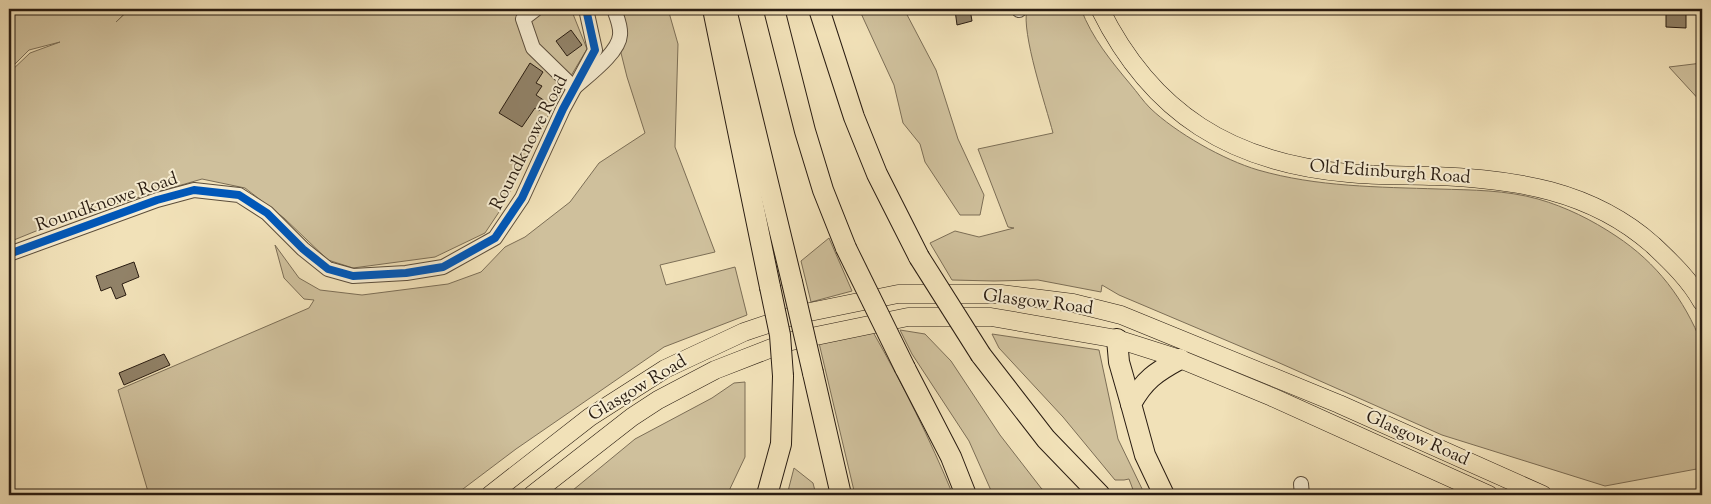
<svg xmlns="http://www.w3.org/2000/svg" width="1711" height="504" viewBox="0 0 1711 504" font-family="'Sorts Mill Goudy',serif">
<rect width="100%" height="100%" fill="#f1e1b8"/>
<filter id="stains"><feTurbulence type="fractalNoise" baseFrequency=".004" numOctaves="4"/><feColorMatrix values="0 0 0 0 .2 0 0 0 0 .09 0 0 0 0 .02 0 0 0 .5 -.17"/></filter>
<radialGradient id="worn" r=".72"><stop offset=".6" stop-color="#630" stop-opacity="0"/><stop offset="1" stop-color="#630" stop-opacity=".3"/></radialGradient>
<g fill="#cfc09c" stroke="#7c6e56">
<polygon points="9,9 129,9 116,22 130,9 571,9 587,49 553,106 501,209 485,233 435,257 353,268 328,260 284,218 245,188 202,179 68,218 9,242 9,73 30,53 60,42 29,50 9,70"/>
<polygon points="610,9 668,9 678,44 675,147 715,252 660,265 666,285 735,267 747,315 664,347 516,449 455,495 149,495 118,390 309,308 314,300 304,299 284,278 275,245 299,278 320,290 362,295 448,284 481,272 505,247 525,237 570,202 599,163 645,133 627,77"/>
<polygon points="859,9 904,9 936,70 958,139 984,195 980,215 960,215 925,162 920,144 903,123 894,85"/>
<path d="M 1027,9 L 1081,9 C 1092,38 1111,61 1131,85 C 1137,92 1143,101 1150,108 C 1176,133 1224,160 1258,170 C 1317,187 1379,187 1439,189 C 1472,190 1506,190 1538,199 C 1566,207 1592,220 1616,236 C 1657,263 1684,299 1702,344 L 1702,468 L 1605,486 L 1442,435 L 1275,361 L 1119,295 L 1102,285 L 1101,292 L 1038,280 L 994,281 L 952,280 L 930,243 L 955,231 L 979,237 L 1014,228 L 1008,227 L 978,149 L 1053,133 C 1046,106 1021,33 1027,9 Z"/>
<polygon points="1702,63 1702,103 1669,67"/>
<polygon points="829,238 852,291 811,302 801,261"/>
<polygon points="900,330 925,334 951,361 1000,435 1041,488 1049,495 993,495 969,441 912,354"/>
<path d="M 873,332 C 903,385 930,439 953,495 L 855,495 L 819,343 Z"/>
<polygon points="992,334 1099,350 1118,439 1145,495 1135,495 1129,479 1124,480 1115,480 1063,417 999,348"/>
<polygon points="745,382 745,457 727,495 567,495 635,439 712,398 734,383"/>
<polygon points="794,468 813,483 816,495 787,495"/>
</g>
<g fill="#918268" stroke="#291c11">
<polygon points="962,9 970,9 972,21 957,25 955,10"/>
<polygon points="1666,9 1686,9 1686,28 1666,27"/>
<polygon points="571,30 582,45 567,56 556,41"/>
<polygon points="530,63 543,72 536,83 542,86 536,95 545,101 539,111 535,108 522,127 499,113"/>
<polygon points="134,262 139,277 122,284 126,295 116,299 111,287 101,291 96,276"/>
<polygon points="164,354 170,365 124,385 119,373"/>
</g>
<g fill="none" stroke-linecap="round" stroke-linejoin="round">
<g stroke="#5b4d3b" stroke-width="16">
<g id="minor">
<path d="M 536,9 L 523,19 L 533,48 L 574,88 C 587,76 619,53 620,35 C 621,26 617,18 614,9"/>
<polyline points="1019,10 1020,9"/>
<polyline points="9,254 157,200 194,190 239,195 267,213 303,249 328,269 353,276 406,273 443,267 495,238 522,198 563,109 595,50 586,9"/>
<polyline points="1301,484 1302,495"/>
</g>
</g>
<g stroke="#291c11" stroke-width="19">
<g id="major">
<path d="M 1100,9 C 1152,114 1232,163 1348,173 C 1377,176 1406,175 1435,176 C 1514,179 1591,190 1653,245 C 1671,262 1690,280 1702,302"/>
<polyline points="490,495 590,417 665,369 744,332 795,315 898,294 1001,294 1073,303 1121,315 1339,404 1543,495"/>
<polyline points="532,495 632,417 658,400 715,370 787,342 908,317 991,317 1117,339 1180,359 1272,397 1489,495"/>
</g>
</g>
<g stroke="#291c11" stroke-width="22">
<g id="highway">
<polyline points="713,9 770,287"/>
<polyline points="726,9 792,282"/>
<polyline points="774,9 805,131 823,190 846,248"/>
<polyline points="819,9 854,117 877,174 919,257"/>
<polyline points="1117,339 1119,362 1131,404"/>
<polyline points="981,355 1046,439 1100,495"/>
<polyline points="905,368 951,457 966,495"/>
<polyline points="813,373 841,495"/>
<polyline points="767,495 781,444 783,376"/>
<path d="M 1164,495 L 1145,455 L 1131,404 C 1144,380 1156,372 1180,359"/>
</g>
</g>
<use href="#minor" stroke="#f6ecd1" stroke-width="14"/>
<use href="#major" stroke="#f1e1b8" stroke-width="18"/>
<use href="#highway" stroke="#f1e1b8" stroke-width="20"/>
<g stroke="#291c11" stroke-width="22" stroke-linecap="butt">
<g id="highway-bridge">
<polyline points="846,248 905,368"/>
<polyline points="919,257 981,355"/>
<polyline points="792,282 813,373"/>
<polyline points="770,287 780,335 783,376"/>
</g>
</g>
<use href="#highway-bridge" stroke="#f1e1b8" stroke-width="20"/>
<g stroke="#f6ecd1" stroke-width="11">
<polyline id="cycleway" points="9,254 157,200 194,190 239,195 267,213 303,249 328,269 353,276 406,273 443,267 495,238 522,198 563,109 595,50 586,9"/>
</g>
<use href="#cycleway" stroke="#0057b8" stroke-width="8"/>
</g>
<g text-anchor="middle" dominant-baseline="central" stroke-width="4" stroke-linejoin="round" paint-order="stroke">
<g font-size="18" fill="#291c11" stroke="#f6ecd1">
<text transform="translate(530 143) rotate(-63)">Roundknowe Road</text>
<text transform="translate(1390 173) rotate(4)">Old Edinburgh Road</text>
<text transform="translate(107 203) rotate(-19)">Roundknowe Road</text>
<text transform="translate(1038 303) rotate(7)">Glasgow Road</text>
<text transform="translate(638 389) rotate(-31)">Glasgow Road</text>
<text transform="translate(1417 439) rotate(24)">Glasgow Road</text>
</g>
</g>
<rect width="1711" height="504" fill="none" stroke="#f1e1b8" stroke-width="30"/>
<rect x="10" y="10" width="1691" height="484" fill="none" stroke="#291c11" stroke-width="2.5"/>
<rect x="15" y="15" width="1681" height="474" fill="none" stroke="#291c11"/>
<rect width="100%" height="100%" filter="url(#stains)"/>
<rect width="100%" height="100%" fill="url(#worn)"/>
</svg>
